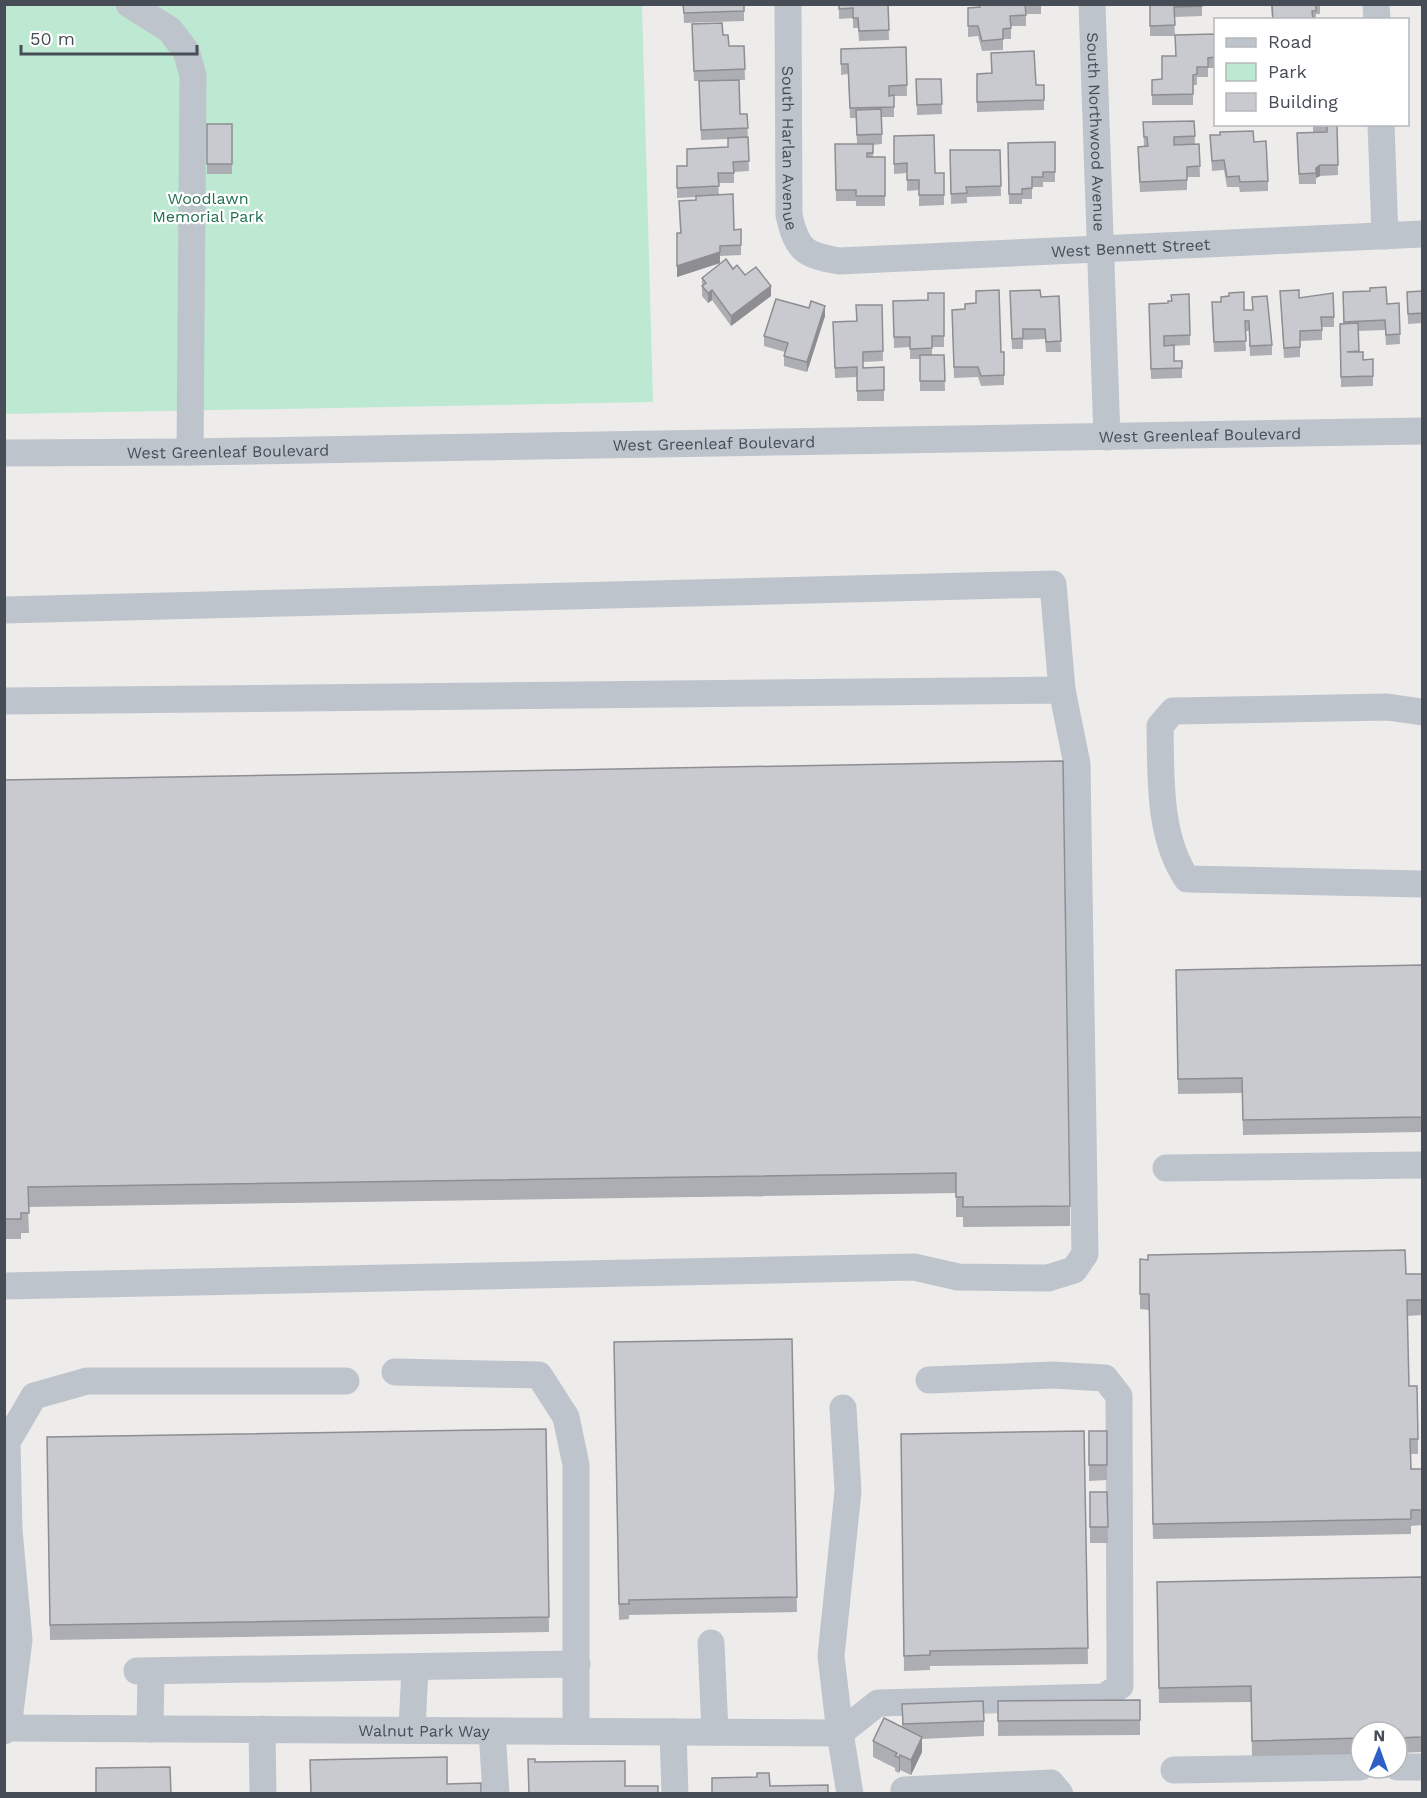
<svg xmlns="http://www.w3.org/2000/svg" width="1427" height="1798" viewBox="0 0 1427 1798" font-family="'Work Sans',sans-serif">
<rect width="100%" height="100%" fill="#eeeceb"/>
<polygon fill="#bde8d2" points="4,5 642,5 653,402 5,414"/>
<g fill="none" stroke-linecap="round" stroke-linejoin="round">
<g stroke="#bec4cc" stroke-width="27">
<polyline points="129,4 170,30 186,51 193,75 190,452"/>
<path id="s1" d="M 788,4 L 789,215 C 797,250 804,255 839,261 L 1422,234"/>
<path id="s2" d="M 1092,4 L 1107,437"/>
<polyline points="1376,4 1377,20"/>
<polyline points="1381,124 1385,236"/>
<path id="s3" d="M 4,453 L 190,452 L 1422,431"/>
<polyline points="4,610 1053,584 1062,690"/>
<polyline points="4,701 1062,690 1077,764 1085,1254 1074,1270 1048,1278 958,1277 914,1267 4,1286"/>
<path d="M 1422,712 L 1387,707 L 1173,711 L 1160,726 C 1161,777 1158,836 1187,879 L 1422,884"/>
<polyline points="1166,1168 1422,1165"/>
<polyline points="395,1372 539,1375 566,1417 576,1465 576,1731"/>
<polyline points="843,1408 848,1491 831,1656 840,1733 850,1794"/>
<polyline points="711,1643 715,1732"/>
<polyline points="137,1671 577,1664"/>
<path id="s4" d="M 8,1728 L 840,1733"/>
<polyline points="150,1729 151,1671"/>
<polyline points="262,1729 263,1794"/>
<polyline points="412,1730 415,1667"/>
<polyline points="4,1731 8,1728 19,1640 9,1530 7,1442 34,1396 87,1381 346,1381"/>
<polyline points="492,1731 496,1794"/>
<polyline points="673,1732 675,1794"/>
<polyline points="840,1733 878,1703 1104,1697 1120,1686 1119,1396 1105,1378 1053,1375 929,1380"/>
<polyline points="1397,1767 1422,1767"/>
<polyline points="1174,1770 1361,1767"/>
<polyline points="904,1790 1051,1783 1060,1794"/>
</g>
</g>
<g fill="#adaeb3">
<polygon points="683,4 744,4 744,21 684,23"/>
<polygon points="839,4 888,4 889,40 859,41 858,28 853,28 853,18 839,19"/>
<polygon points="979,4 1041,4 1041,14 1026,14 1026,26 1011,26 1011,39 1003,39 1003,50 982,51 978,36 968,37 968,8 979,7"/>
<polygon points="1150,4 1202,4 1202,16 1174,17 1175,36 1150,36"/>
<polygon points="1271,4 1320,4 1320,14 1316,14 1316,20 1272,20"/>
<polygon points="692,24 723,35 729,46 744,46 745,80 739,80 740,114 747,114 749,171 734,172 734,183 718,183 719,195 734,230 741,229 741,255 720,256 720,263 677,277 677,233 680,233 679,201 696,200 696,197 677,198 677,166 687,166 728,147 728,139 701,140 699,81 694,81"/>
<polygon points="1215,34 1215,68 1208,68 1208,77 1197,77 1197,85 1193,85 1193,105 1152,105 1152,80 1162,79 1176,56"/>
<polygon points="906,47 907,96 894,96 894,117 882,117 882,144 873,145 873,157 885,157 885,206 856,206 856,201 836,201 835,144 857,144 856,118 850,118 848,74 841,75 841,49"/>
<polygon points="991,53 1036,85 1044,85 1044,110 977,112 977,74 991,73"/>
<polygon points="916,79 941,79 942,114 917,115"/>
<polygon points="1194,121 1195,144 1199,144 1200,177 1187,177 1187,190 1140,192 1138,158 1144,146 1143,122"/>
<rect x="207" y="124" width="25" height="50"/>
<polygon points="1313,124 1337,124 1338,175 1320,176 1316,178 1316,184 1299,184 1297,143 1313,132"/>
<polygon points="1210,135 1254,142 1268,181 1268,191 1240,192 1239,187 1227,187 1224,170 1212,171"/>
<polygon points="894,136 935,173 944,173 944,205 919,206 919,190 907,191 907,173 894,174"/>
<polygon points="1055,142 1055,182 1043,182 1043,187 1032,187 1032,199 1022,199 1022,204 1009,204 1008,143"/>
<polygon points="950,150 1000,150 1001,196 967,197 967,203 951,204"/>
<polygon points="733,269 745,275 771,296 731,326 712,300 708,303 702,296 702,278"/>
<polygon points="1280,291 1299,298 1334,317 1334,327 1322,327 1322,340 1300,341 1300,357 1284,358"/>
<polygon points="1343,292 1387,304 1399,303 1400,344 1386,345 1385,330 1358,331 1359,352 1373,376 1373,386 1341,387 1340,324 1343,324"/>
<polygon points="1407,292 1422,303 1422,323 1408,324"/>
<polygon points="944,293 944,347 932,347 932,355 944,355 945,391 920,391 920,359 910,359 910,347 894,348 893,301 928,300"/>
<polygon points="1059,296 1061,352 1046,352 1045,339 1023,340 1023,349 1012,349 1010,301 1041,297"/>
<polygon points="882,305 883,361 863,362 863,368 884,367 884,401 857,401 857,377 835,378 833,322 857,321"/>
<polygon points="809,308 825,316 807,372 784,366 784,356 785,352 764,346 764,336"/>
<polygon points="952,310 1001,352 1004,352 1004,385 981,386 978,377 954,378"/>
<polygon points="1244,310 1272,345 1272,355 1250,356 1249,331 1245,331 1246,351 1214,352 1212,312"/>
<polygon points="1149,315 1190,335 1190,345 1174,346 1174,361 1182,368 1182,378 1151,379"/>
<polygon points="4,780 1070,1206 1070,1226 963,1227 963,1217 956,1217 956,1193 28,1207 29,1233 21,1233 21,1239 4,1239"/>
<polygon points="1422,965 1422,1132 1243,1135 1242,1093 1178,1094 1176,970"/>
<polygon points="1422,1274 1422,1315 1407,1316 1409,1386 1418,1439 1418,1454 1410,1454 1411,1469 1422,1469 1422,1525 1411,1526 1411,1534 1153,1539 1149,1310 1140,1309 1140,1275"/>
<polygon points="792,1339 797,1612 629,1615 629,1619 619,1620 614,1342"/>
<polygon points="546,1429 549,1632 50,1640 47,1437"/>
<polygon points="1084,1431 1088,1664 930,1666 930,1670 904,1671 901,1434"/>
<polygon points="1107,1431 1107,1480 1089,1481 1089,1432"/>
<polygon points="1090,1492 1107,1492 1108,1543 1090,1543"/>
<polygon points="1422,1577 1422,1752 1397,1753 1397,1732 1361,1732 1361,1754 1252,1756 1251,1702 1159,1703 1157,1582"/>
<polygon points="1140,1700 1140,1735 998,1736 998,1701"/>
<polygon points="902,1704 984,1721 984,1736 922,1739 922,1752 911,1775 900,1770 899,1773 895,1771 895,1768 873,1757 873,1741 902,1727"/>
</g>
<g fill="#8d8d92">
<polygon points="1320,165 1320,176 1316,178 1316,168"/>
<polygon points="720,252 720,263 677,277 677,266"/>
<polygon points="771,286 771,296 731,326 731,316"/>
<polygon points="712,290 712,300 708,303 708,293"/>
<polygon points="825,306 825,316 807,372 807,362"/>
<polygon points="922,1737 922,1752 911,1775 911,1760"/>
<polygon points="900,1755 900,1770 899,1773 899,1758"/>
</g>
<g fill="#c9cad0" stroke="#8d8d92" stroke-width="1.5">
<polygon points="683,4 744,4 744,11 684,13"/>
<polygon points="839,4 888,4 889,30 859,31 858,18 853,18 853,8 839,9"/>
<polygon points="980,4 1025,4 1026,15 1010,16 1011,28 1003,29 1003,39 982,41 978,26 968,26 968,8 980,7"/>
<polygon points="1150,4 1202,4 1202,6 1174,7 1175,25 1150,26"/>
<polygon points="1272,4 1316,4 1316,11 1312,11 1313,20 1273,20"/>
<polygon points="722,23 723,35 728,35 729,46 744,46 745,69 694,71 692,24"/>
<polygon points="1215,34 1215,57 1208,58 1208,67 1197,67 1197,74 1193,75 1193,94 1152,95 1152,80 1162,79 1162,56 1176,56 1175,35"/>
<polygon points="906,47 907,85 889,86 889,96 894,95 894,107 850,108 848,64 841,64 841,49"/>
<polygon points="1034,51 1036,85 1044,85 1044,100 977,102 977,74 992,73 991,53"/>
<polygon points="916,79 941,79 942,104 917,105"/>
<polygon points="739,80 740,114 747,114 748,128 701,130 699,81"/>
<polygon points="881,109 882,134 857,135 856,110"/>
<polygon points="1194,121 1195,136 1174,137 1174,145 1199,144 1200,166 1187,167 1187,180 1140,182 1138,147 1148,146 1147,137 1144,137 1143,122"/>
<rect x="207" y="124" width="25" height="40"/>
<polygon points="1327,124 1337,124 1338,165 1320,165 1316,168 1316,173 1299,174 1297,133 1327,132"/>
<polygon points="1253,131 1254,142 1266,141 1268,181 1240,182 1239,176 1227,177 1224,160 1212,161 1210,135 1220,135 1220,132"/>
<polygon points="934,135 935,173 944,173 944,195 919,195 919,180 907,180 907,163 894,164 894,136"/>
<polygon points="748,137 749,161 733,162 734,173 718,173 719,186 677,188 677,166 687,166 687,149 728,147 728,138"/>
<polygon points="1055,142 1055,172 1043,172 1043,177 1032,177 1032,188 1022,189 1022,194 1009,194 1008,143"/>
<polygon points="835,144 873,144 873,153 867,153 867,157 885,157 885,196 856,196 856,190 836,190"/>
<polygon points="950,150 1000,150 1001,186 966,187 967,193 951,194"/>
<polygon points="733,194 734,230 741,229 741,245 720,246 720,252 677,266 677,233 681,233 679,201 696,200 696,196"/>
<polygon points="726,259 733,269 737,265 745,275 756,267 771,286 731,316 712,290 708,293 702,286 706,283 702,278"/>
<polygon points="1386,287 1387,304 1399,303 1400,334 1386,335 1385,320 1344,322 1343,292 1370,291 1370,288"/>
<polygon points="999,290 1001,352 1004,352 1004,375 981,376 978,367 954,367 952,310 965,309 965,304 976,303 976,291"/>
<polygon points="1040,290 1041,297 1059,296 1061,341 1046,342 1045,329 1023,329 1023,338 1012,339 1010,291"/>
<polygon points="1299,290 1299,298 1333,293 1334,317 1321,317 1322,330 1300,331 1300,347 1284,348 1280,291"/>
<polygon points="1422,291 1422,313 1408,314 1407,292"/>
<polygon points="1244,292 1244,310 1253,310 1252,297 1267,296 1272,345 1250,346 1249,321 1245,321 1246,341 1214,342 1212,302 1221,302 1221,297 1229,296 1229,293"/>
<polygon points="928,293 944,293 944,336 932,336 932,348 910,349 910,337 894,337 893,301 928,300"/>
<polygon points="1189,294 1190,335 1164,336 1164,346 1174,345 1174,361 1182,361 1182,368 1151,369 1149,304 1168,303 1168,301 1172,301 1171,295"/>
<polygon points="776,299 809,308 811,301 825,306 807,362 784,356 788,343 764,336"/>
<polygon points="856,305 882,305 883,351 863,352 863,368 884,367 884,390 857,391 857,367 835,368 833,322 857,321"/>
<polygon points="1358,323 1359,351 1347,352 1363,352 1363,360 1373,359 1373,376 1341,377 1340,324"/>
<polygon points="920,355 944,355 945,381 920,381"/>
<polygon points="1063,761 1070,1206 963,1207 963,1197 956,1197 956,1173 28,1187 29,1213 21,1213 21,1219 4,1219 4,780"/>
<polygon points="1422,965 1422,1117 1243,1120 1242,1078 1178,1079 1176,970"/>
<polygon points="1405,1250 1406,1274 1422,1274 1422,1300 1407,1300 1409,1386 1417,1386 1418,1439 1410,1439 1411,1469 1422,1469 1422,1510 1411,1510 1411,1519 1153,1524 1149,1294 1140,1294 1140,1259 1148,1260 1148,1255"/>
<polygon points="792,1339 797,1597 629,1600 629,1604 619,1604 614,1342"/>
<polygon points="546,1429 549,1617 50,1625 47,1437"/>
<polygon points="1084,1431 1088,1648 930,1651 930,1655 904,1656 901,1434"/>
<rect x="1089" y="1431" width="18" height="34"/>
<polygon points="1090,1492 1107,1492 1108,1527 1090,1527"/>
<polygon points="1422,1577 1422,1737 1397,1738 1397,1732 1361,1732 1361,1738 1252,1741 1251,1686 1159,1688 1157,1582"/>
<polygon points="1140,1700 1140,1720 998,1721 998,1701"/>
<polygon points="983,1701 984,1721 903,1724 902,1704"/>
<polygon points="884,1718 922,1737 911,1760 900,1755 899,1758 895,1756 897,1753 873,1741"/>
<polygon points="447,1757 447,1784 481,1783 481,1794 311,1794 310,1760"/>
<polygon points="528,1759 535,1759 535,1762 625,1761 625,1786 658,1786 658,1794 529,1794"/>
<polygon points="170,1767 171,1794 96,1794 96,1768"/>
<polygon points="757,1773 769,1773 770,1786 828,1785 828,1794 712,1794 712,1778 757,1777"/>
</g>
<g text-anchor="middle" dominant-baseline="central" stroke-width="4.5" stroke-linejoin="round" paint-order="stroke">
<g font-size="16" fill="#464d56" stroke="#fff">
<text stroke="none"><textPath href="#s2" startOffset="128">South Northwood Avenue</textPath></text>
<text stroke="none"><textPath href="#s1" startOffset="144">South Harlan Avenue</textPath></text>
<text stroke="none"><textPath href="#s1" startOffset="578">West Bennett Street</textPath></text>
<text stroke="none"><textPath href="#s3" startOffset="1196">West Greenleaf Boulevard</textPath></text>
<text stroke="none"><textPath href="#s3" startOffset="710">West Greenleaf Boulevard</textPath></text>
<text stroke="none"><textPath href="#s3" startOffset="224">West Greenleaf Boulevard</textPath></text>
<text stroke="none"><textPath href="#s4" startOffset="416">Walnut Park Way</textPath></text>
</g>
<g font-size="16" fill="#206f4f" stroke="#fff">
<text x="208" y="198">Woodlawn<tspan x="208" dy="18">Memorial Park</tspan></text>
</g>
</g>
<rect width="1427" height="1798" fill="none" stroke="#464d56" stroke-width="12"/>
<rect x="1214" y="18" width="195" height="108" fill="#ffffff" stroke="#b5b8bb" stroke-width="1.5"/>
<rect x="1226" y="38" width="30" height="9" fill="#bec4cc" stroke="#b5b8bb" stroke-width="1.5"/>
<text x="1268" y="48" font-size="18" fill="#464d56">Road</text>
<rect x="1226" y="63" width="30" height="18" fill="#bde8d2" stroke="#b5b8bb" stroke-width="1.5"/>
<text x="1268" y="78" font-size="18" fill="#464d56">Park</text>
<rect x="1226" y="93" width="30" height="18" fill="#c9cad0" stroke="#b5b8bb" stroke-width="1.5"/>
<text x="1268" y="108" font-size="18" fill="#464d56">Building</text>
<g transform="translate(1379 1750) rotate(1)"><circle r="28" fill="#ffffff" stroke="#b5b8bb" stroke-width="1.5"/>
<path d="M0-4.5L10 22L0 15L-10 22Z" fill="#2c60c8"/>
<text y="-9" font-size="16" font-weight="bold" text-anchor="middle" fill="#464d56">N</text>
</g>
<path d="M21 45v9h176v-9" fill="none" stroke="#464d56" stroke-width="3"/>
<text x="30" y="45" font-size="18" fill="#464d56" stroke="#ffffff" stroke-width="4.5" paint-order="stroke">50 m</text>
</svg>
